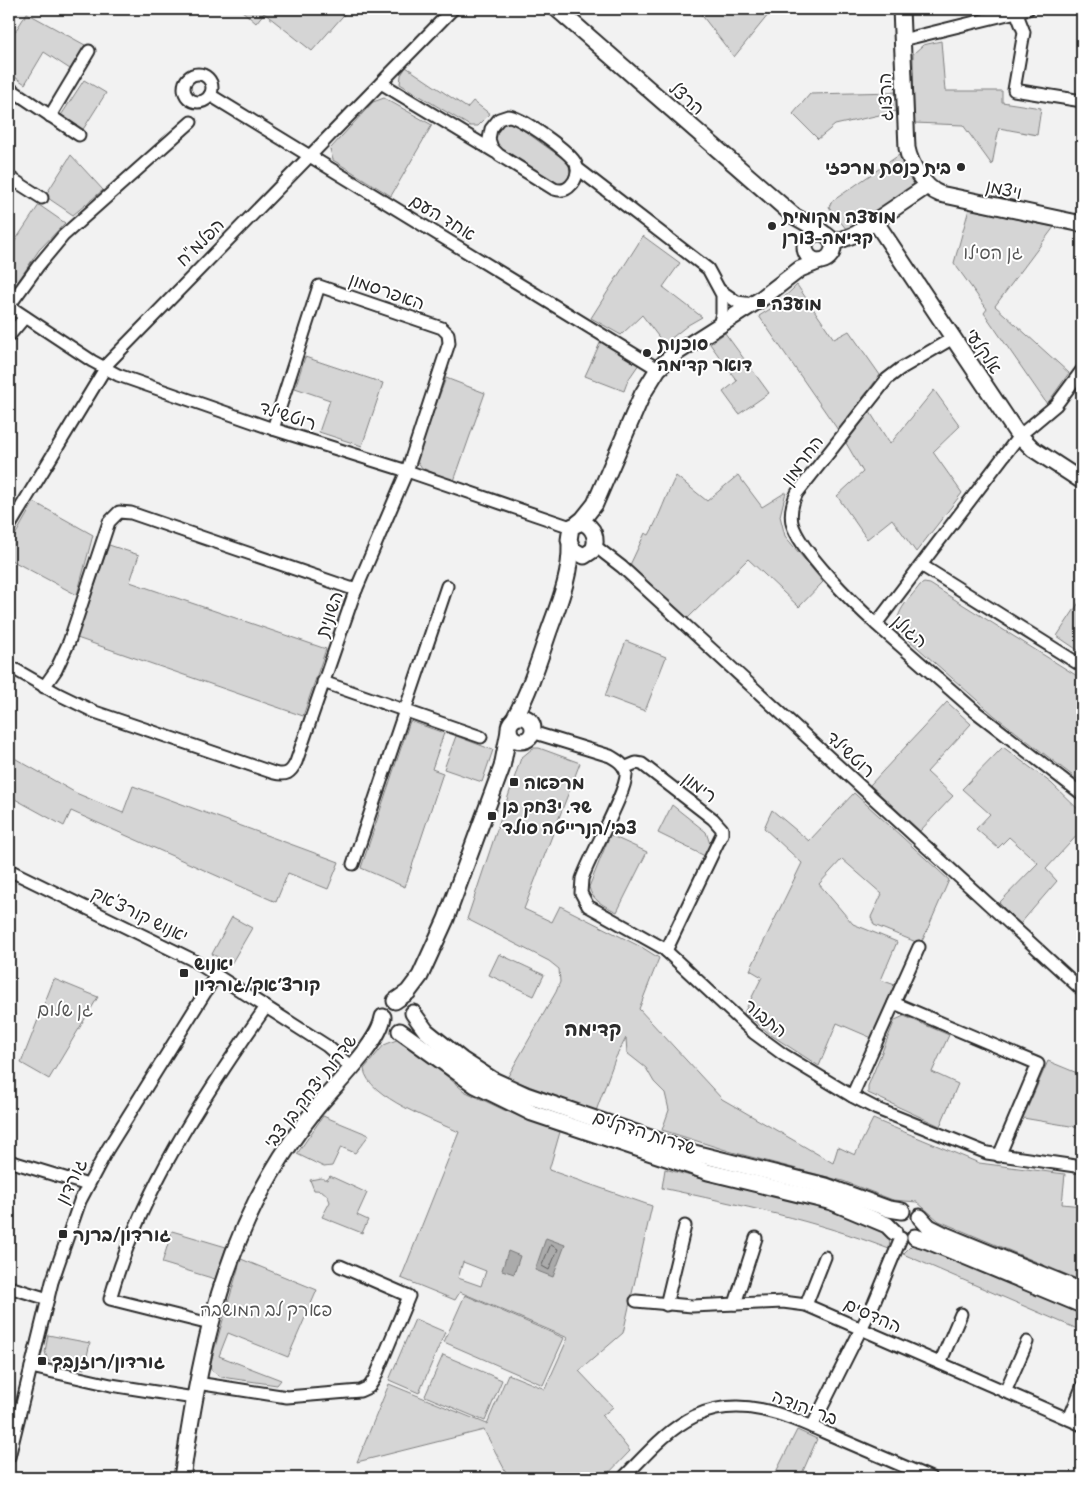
<svg xmlns="http://www.w3.org/2000/svg" width="1091" height="1487" viewBox="0 0 1091 1487" font-family="'Patrick Hand','Playpen Sans Hebrew',sans-serif">
<rect width="100%" height="100%" fill="#f2f2f2"/>
<filter id="ink" filterUnits="userSpaceOnUse"><feTurbulence type="fractalNoise" baseFrequency=".02" numOctaves="2"/><feDisplacementMap in="SourceGraphic" scale="10" xChannelSelector="R" yChannelSelector="G"/><feConvolveMatrix kernelMatrix="1 2 1 2 8 2 1 2 1" color-interpolation-filters="sRGB"/></filter>
<g filter="url(#ink)">
<g fill="#d5d5d5" stroke="#808080" fill-rule="evenodd">
<polygon points="240,9 349,9 312,51 264,13 256,23"/>
<polygon points="697,9 773,9 734,57"/>
<polygon points="27,13 85,45 70,69 44,52 25,84 9,73 9,41"/>
<polygon points="941,41 945,91 1002,91 1002,102 1041,108 1037,135 999,128 992,165 963,125 914,123 913,54 923,45"/>
<polygon points="406,67 467,108 473,101 490,114 478,126 470,126 400,84 401,75"/>
<polygon points="84,80 106,93 82,131 60,117"/>
<polygon points="897,92 897,111 835,125 818,139 793,114 810,94"/>
<polygon points="384,98 432,125 391,196 333,160 330,149 373,102"/>
<path d="M 512,122 L 569,163 L 570,176 L 564,184 L 554,184 L 497,146 C 494,133 498,123 512,122 Z"/>
<polygon points="902,153 924,186 850,234 829,207 831,202"/>
<polygon points="71,155 103,190 73,215 45,196"/>
<polygon points="39,205 65,223 39,250 9,295 9,250"/>
<polygon points="969,209 1054,227 995,306 1069,373 1047,404 984,313 987,309 954,263"/>
<polygon points="643,236 680,263 663,287 702,317 688,325 664,344 642,315 621,335 591,318"/>
<polygon points="797,285 834,339 849,331 880,375 838,430 759,316 775,306"/>
<polygon points="725,333 769,393 739,414 723,392 737,381 710,344"/>
<polygon points="601,341 639,364 628,380 624,391 585,376"/>
<polygon points="305,357 383,383 362,446 319,432 330,400 295,388"/>
<polygon points="446,378 485,393 454,481 422,468 416,459"/>
<polygon points="934,390 960,426 933,452 962,493 916,552 892,519 867,539 837,496 863,472 846,443 870,412 890,444"/>
<path d="M 738,475 L 762,507 L 786,492 L 780,516 L 785,536 L 823,582 L 799,607 L 748,559 L 688,618 L 630,565 L 645,533 L 649,535 C 660,516 666,495 676,476 L 707,501 Z"/>
<polygon points="34,502 93,535 77,595 9,559 9,546"/>
<polygon points="109,545 139,555 130,582 326,649 303,716 77,638"/>
<path d="M 924,583 L 930,584 L 1082,679 L 1082,783 L 995,716 L 901,633 C 890,615 909,600 920,585 Z"/>
<polygon points="1082,598 1082,653 1057,636"/>
<polygon points="626,641 666,657 645,711 605,696"/>
<polygon points="947,702 971,724 927,772 953,796 920,831 870,785"/>
<polygon points="410,721 444,733 432,769 443,773 405,887 361,868"/>
<polygon points="456,736 493,750 482,782 444,769"/>
<polygon points="1003,747 1051,783 1082,813 1082,830 1046,869 1057,881 1020,924 999,903 1038,863 1009,837 998,848 976,829 990,814 962,789"/>
<polygon points="533,748 539,748 580,763 524,909 552,922 560,906 643,948 659,958 639,1009 722,1099 833,1163 838,1147 855,1155 873,1119 979,1163 1065,1174 1062,1204 1082,1206 1082,1281 939,1221 917,1202 893,1200 843,1181 732,1152 662,1130 669,1110 665,1093 654,1082 646,1068 627,1053 626,1038 615,1059 596,1111 507,1078 556,992 560,982 559,969 549,961 467,919 521,758"/>
<polygon points="9,755 76,793 123,813 133,786 339,862 328,889 288,873 276,902 71,811 64,826 13,798 9,796"/>
<polygon points="854,793 949,880 921,944 874,925 871,917 882,894 842,859 819,884 853,924 897,942 881,980 895,985 872,1038 837,1023 819,1066 771,1035 744,1013 762,977 750,970 802,863 764,828 772,810 809,841"/>
<polygon points="672,805 706,832 710,844 705,856 658,833"/>
<path d="M 610,835 L 647,852 L 617,912 C 605,906 592,901 589,887 Z"/>
<polygon points="232,917 252,928 231,964 212,954"/>
<polygon points="499,954 544,975 534,996 489,975"/>
<polygon points="54,979 98,997 49,1079 21,1063"/>
<polygon points="904,1016 949,1035 932,1072 958,1084 940,1126 868,1093 868,1086 895,1020"/>
<path d="M 399,1039 L 405,1040 L 464,1091 L 504,1110 L 560,1132 L 549,1170 L 652,1206 L 623,1333 L 579,1371 L 613,1407 L 602,1416 L 630,1451 L 604,1478 L 577,1478 L 571,1473 L 566,1478 L 509,1478 L 484,1430 L 357,1462 L 389,1384 L 487,1424 L 508,1374 L 545,1389 L 568,1338 L 460,1292 L 455,1300 L 401,1278 L 459,1132 C 437,1122 367,1097 364,1069 L 384,1045 ZM 463,1262 L 486,1271 L 481,1286 L 458,1278 Z"/>
<polygon points="1048,1061 1082,1075 1082,1128 1023,1118"/>
<polygon points="323,1116 369,1135 355,1153 341,1147 332,1166 324,1167 297,1154"/>
<path d="M 665,1169 L 716,1183 L 783,1196 L 818,1205 L 880,1228 L 890,1238 L 889,1249 C 815,1220 739,1205 662,1188 Z"/>
<path d="M 330,1176 L 367,1193 L 357,1215 L 368,1220 L 362,1233 L 322,1217 L 330,1202 C 327,1193 323,1190 314,1190 L 310,1180 L 321,1178 L 327,1180 Z"/>
<polygon points="172,1231 226,1247 215,1279 162,1263"/>
<polygon points="912,1245 923,1247 1082,1314 1082,1331 903,1254"/>
<polygon points="241,1259 317,1290 288,1357 228,1333 219,1356 281,1380 277,1385 221,1377 211,1370 210,1364"/>
<polygon points="465,1295 564,1338 543,1385 444,1342"/>
<polygon points="415,1319 445,1332 419,1393 389,1380"/>
<polygon points="48,1335 90,1343 84,1369 48,1361 45,1352"/>
<polygon points="443,1355 502,1380 485,1421 425,1396"/>
<polygon points="797,1430 817,1439 800,1478 773,1478"/>
</g>
<g fill="#ababab" stroke="#787878">
<polygon points="546,1238 565,1245 553,1277 535,1270"/>
<polygon points="508,1251 520,1256 514,1274 502,1270"/>
</g>
<g fill="none" stroke-linecap="round" stroke-linejoin="round">
<polygon stroke="#5e5e5e" stroke-width="1" points="551,1245 558,1249 549,1270 542,1266"/>
<g stroke="#2b2b2b" stroke-width="15">
<g id="minor">
<polyline points="1015,9 1024,32 1014,90 1082,101"/>
<polyline points="902,40 1028,9"/>
<circle cx="198" cy="88" r="14"/>
<polyline points="381,83 495,152"/>
<polyline points="9,88 79,135"/>
<polyline points="210,95 658,369"/>
<polyline points="50,116 89,51"/>
<path d="M 508,116 C 520,116 571,152 576,164 C 579,171 576,180 571,185 C 566,191 560,191 554,189 L 499,155 L 492,148 L 489,139 L 491,129 L 499,119 Z"/>
<polyline points="577,168 708,269 722,295 722,313 719,326"/>
<polyline points="9,177 42,198"/>
<polyline points="721,291 737,302 753,304"/>
<polyline points="9,306 92,361 118,375 273,429 407,471 571,527"/>
<polyline points="9,306 38,266 63,236 191,122"/>
<polyline points="9,336 25,317"/>
<polyline points="1082,370 1056,405 1019,436 876,624 976,712 1082,794"/>
<polyline points="9,527 109,362 453,9"/>
<polyline points="595,546 622,567 1082,990"/>
<polyline points="921,565 1082,666"/>
<path d="M 876,624 C 854,604 799,550 792,523 C 790,512 792,503 797,493 L 887,379 L 900,369 L 953,338"/>
<path d="M 9,666 L 58,694 L 95,712 L 274,773 C 286,776 291,773 296,762 L 353,597 L 407,471 L 449,343 L 448,334 L 442,328 L 319,286 L 273,429"/>
<polyline points="323,682 481,737"/>
<polyline points="44,687 56,670 69,642 109,522 119,512 131,513 356,590"/>
<path d="M 532,732 L 610,756 C 617,760 624,764 626,772 C 629,789 589,857 582,879 L 581,893 L 588,906 L 663,948 L 754,1033 L 784,1055 L 852,1096 L 877,1109 L 987,1153 L 1082,1167"/>
<polyline points="624,768 636,763 642,764 713,819 722,829 722,834 666,951"/>
<polyline points="353,864 447,586"/>
<polyline points="9,870 191,959 327,1046 351,1067"/>
<polyline points="894,1003 1038,1064 999,1156"/>
<polyline points="852,1096 919,947"/>
<polyline points="9,1161 88,1185"/>
<polyline points="9,1287 48,1299"/>
<polyline points="636,1301 692,1306 783,1302 806,1305 1082,1425"/>
<polyline points="735,1304 756,1238"/>
<polyline points="666,1305 685,1226"/>
<polyline points="806,1305 825,1257"/>
<path d="M 210,1324 L 110,1299 C 140,1192 203,1097 266,1007"/>
<polyline points="940,1363 961,1314"/>
<polyline points="31,1367 111,1385 194,1398"/>
<polyline points="197,1383 287,1397 360,1391 369,1387 375,1378 409,1296 340,1266"/>
<polyline points="1005,1392 1027,1342"/>
<polyline points="1069,1419 1082,1387"/>
<polyline points="812,1427 874,1303 901,1238"/>
<polyline points="9,1457 52,1282 80,1201 107,1150 216,975"/>
<path d="M 623,1478 C 645,1456 666,1430 695,1416 C 746,1393 793,1419 840,1439 C 870,1452 901,1465 931,1478"/>
</g>
</g>
<g stroke="#2b2b2b" stroke-width="19">
<g id="tertiary">
<polyline points="557,9 794,216 822,232"/>
<path d="M 901,9 L 907,148 C 910,164 924,188 940,194 L 1082,224"/>
<polyline points="875,221 1016,432 1033,449 1082,481"/>
<circle cx="819" cy="247" r="14"/>
<polyline points="833,243 856,234 927,186"/>
<path d="M 582,522 C 594,527 598,539 593,550 L 584,556 L 573,550 L 569,540 L 571,527 Z"/>
<polyline points="578,523 583,519 595,504 642,395 658,369 673,355 761,299 800,269 820,261"/>
<circle cx="521" cy="729" r="12"/>
<path d="M 515,717 C 530,690 539,660 549,631 C 559,603 571,575 570,545"/>
<polyline points="395,1001 408,992 420,976 446,919 502,767 509,731"/>
<polyline points="413,1013 426,1031 462,1060 493,1080 526,1095 694,1153 826,1186 889,1209 902,1211"/>
<polyline points="400,1031 475,1085 532,1113 708,1172 832,1202 887,1225 894,1232"/>
<polyline points="920,1217 929,1227 945,1235 1082,1291"/>
<polyline points="915,1237 928,1241 1082,1305"/>
<path d="M 182,1478 C 197,1372 216,1268 271,1174 C 284,1152 298,1131 314,1111 C 332,1088 379,1044 383,1017"/>
</g>
</g>
<use href="#minor" stroke="#fff" stroke-width="11"/>
<use href="#tertiary" stroke="#fff" stroke-width="15"/>
</g>
</g>
<g fill="#2b2b2b" stroke="#fff" stroke-width="2">
<circle cx="961" cy="167" r="5"/>
<circle cx="772" cy="226" r="5"/>
<rect x="756" y="298" width="10" height="10" rx="2.5"/>
<circle cx="647" cy="353" r="5"/>
<rect x="509" y="777" width="10" height="10" rx="2.5"/>
<rect x="487" y="811" width="10" height="10" rx="2.5"/>
<rect x="179" y="968" width="10" height="10" rx="2.5"/>
<rect x="58" y="1229" width="10" height="10" rx="2.5"/>
<rect x="37" y="1356" width="10" height="10" rx="2.5"/>
</g>
<g text-anchor="middle" dominant-baseline="central" stroke-width="4" stroke-linejoin="round" paint-order="stroke">
<g font-size="18" fill="#2b2b2b" stroke="#fff">
<text transform="translate(885 97) rotate(-92)">הרצוג</text>
<text transform="translate(687 98) rotate(41)">הרצל</text>
<text transform="translate(1004 189) rotate(12)">ויצמן</text>
<text transform="translate(443 217) rotate(31)">אחד העם</text>
<text transform="translate(200 242) rotate(-45)">הפלמ"ח</text>
<text transform="translate(387 291) rotate(19)">האפרסמון</text>
<text transform="translate(984 351) rotate(56)">אלקלעי</text>
<text transform="translate(288 415) rotate(18)">רוטשילד</text>
<text transform="translate(802 460) rotate(-53)">החרמון</text>
<text transform="translate(329 614) rotate(-70)">השונית</text>
<text transform="translate(910 631) rotate(41)">הגולן</text>
<text transform="translate(851 754) rotate(43)">רוטשילד</text>
<text transform="translate(700 787) rotate(38)">רימון</text>
<text transform="translate(140 914) rotate(26)">יאנוש קורצ'אק</text>
<text transform="translate(766 1018) rotate(39)">התבור</text>
<text transform="translate(310 1091) rotate(-52)">שדרות יצחק בן צבי</text>
<text transform="translate(645 1132) rotate(18)">שדרות הדקלים</text>
<text transform="translate(71 1181) rotate(-64)">גורדון</text>
<text transform="translate(873 1315) rotate(24)">ההדסים</text>
<text transform="translate(805 1407) rotate(21)">בר יהודה</text>
</g>
<g font-size="18" font-weight="bold" fill="#2b2b2b" stroke="#fff" text-anchor="start">
<text x="951" y="167" text-anchor="end">בית כנסת מרכזי</text>
<text x="782" y="216">מועצה מקומית<tspan x="782" dy="21">קדימה-צורן</tspan></text>
<text x="771" y="303">מועצה</text>
<text x="657" y="343">סוכנות<tspan x="657" dy="21">דואר קדימה</tspan></text>
<text x="524" y="782">מרפאה</text>
<text x="502" y="806">שד. יצחק בן<tspan x="502" dy="21">צבי/הנרייטה סולד</tspan></text>
<text x="194" y="963">יאנוש<tspan x="194" dy="21">קורצ׳אק/גורדון</tspan></text>
<text x="73" y="1234">גורדון/ברנר</text>
<text x="52" y="1361">גורדון/רוזנבך</text>
</g>
<g font-size="18" fill="#565656" stroke="#fff">
<text x="993" y="252">גן הסילו</text>
<text x="65" y="1009">גן שלום</text>
<text x="266" y="1309">פארק לב המושבה</text>
</g>
<g font-size="20" font-weight="bold" fill="#2b2b2b" stroke="#fff">
<text x="593" y="1028">קדימה</text>
</g>
</g>
<rect width="1091" height="1487" fill="none" stroke="#fff" stroke-width="30"/>
<rect x="15" y="15" width="1061" height="1457" fill="none" stroke="#2b2b2b" stroke-width="2" filter="url(#ink)"/>
</svg>
